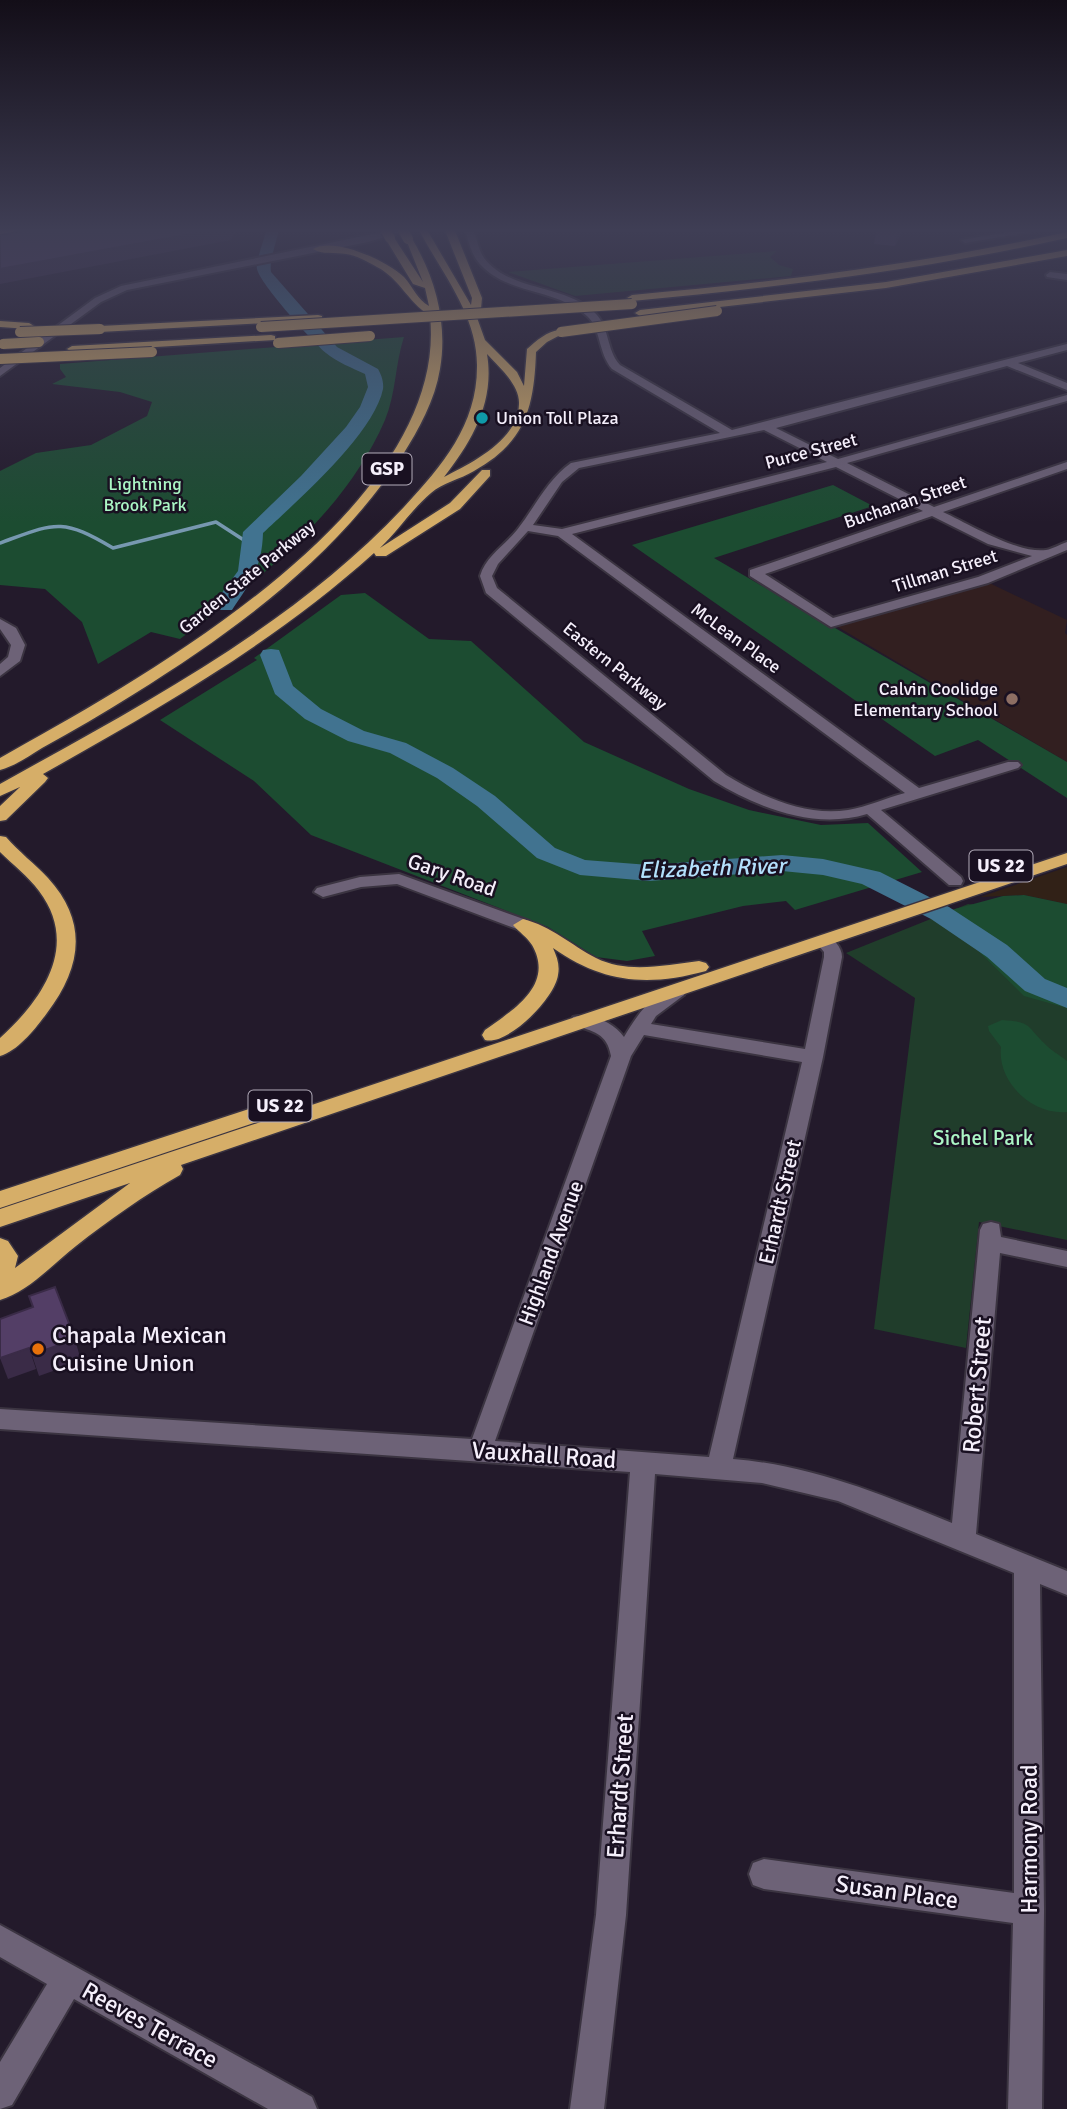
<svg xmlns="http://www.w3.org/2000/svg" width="1067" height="2109" viewBox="0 0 1067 2109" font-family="Signika,sans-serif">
<rect width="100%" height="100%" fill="#231a2b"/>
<polygon fill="#312117" points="1067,867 1067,904 1024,895 980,897"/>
<polygon fill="#321f20" points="983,580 1067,620 1065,633 1067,635 1067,762 831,623"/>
<g fill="#203d2b">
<polygon points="777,251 770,257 779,265 793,269 791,276 575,296 508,272"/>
<polygon points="968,904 1067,911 1067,1240 979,1222 966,1348 874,1329 915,998 846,953"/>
</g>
<g fill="#1c4c31">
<path d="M 404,337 C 395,364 396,394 385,420 C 345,513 258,581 180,639 L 151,632 L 98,664 L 82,622 L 45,589 L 0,585 L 0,471 L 36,453 L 91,445 L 147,416 L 152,402 L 120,392 L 52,384 L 66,377 L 60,369 L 60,364 Z"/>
<polygon points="833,485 873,506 714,558 1067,762 1067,798 978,740 935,756 632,545"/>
<polygon points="365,593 429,639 471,641 584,742 689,789 749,810 821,825 868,823 922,872 795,910 786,901 743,906 642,931 655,956 627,961 596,957 548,927 311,835 254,781 160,720 257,660 254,658 341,595"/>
<polygon points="1024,895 1067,904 1067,1008 1024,996 940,913 1003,896"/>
<path d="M 1002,1020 C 1031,1022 1026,1025 1044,1043 C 1050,1050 1060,1055 1067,1061 L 1067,1112 C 1031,1115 997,1081 1001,1047 L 989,1031 L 988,1026 Z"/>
</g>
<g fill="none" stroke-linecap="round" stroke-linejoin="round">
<path stroke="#7798b0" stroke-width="3.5" d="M 0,543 C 55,523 61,517 113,548 L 216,522 L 253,546"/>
<g fill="#417390" fill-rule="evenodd">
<path d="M 267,228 L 279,228 C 277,242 269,259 271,272 L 337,347 L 378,369 C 381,374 384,382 383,389 C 374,434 296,502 263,533 C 262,568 250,583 232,610 L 218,610 L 215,602 L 238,571 L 243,532 L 301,476 L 346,427 L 360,407 L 368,387 L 365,374 C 352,368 337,362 326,353 C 313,342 260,284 257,269 C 255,263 265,237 267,228 Z"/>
<polygon points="271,649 279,650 293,686 321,709 364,731 406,743 453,768 495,796 555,848 585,860 649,865 782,855 823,859 880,872 949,907 1007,945 1045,979 1067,988 1067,1008 1025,991 987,957 931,919 862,884 823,875 782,871 649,881 580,875 537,858 477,806 437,778 390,753 348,741 305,719 275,694 260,655 263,650"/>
</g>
<g stroke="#3b3441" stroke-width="4">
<g id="minor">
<polygon points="402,228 415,228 368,242 127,290 101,302 0,376 0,368 95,298 121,286"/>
<path d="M 464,228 L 472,228 C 477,237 478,249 484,258 C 510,292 564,284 594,312 C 610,326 606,350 620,365 L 732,430 L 1067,344 L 1067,350 L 1018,363 L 1067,383 L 1067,390 L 1007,366 L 776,428 L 838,459 L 1067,395 L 1067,401 L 847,463 L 934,507 L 1067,462 L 1067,469 L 943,512 C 969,524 1018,554 1046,550 C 1053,549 1060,544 1067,542 L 1067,550 L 988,583 L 831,627 L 750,576 L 750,570 L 923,511 L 836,467 L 572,534 L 919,788 L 1008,762 L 1018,762 L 1021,765 L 1018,768 L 881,810 L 961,877 L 963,881 L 961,885 L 949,885 L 867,814 C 815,830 758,808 714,781 L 486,593 L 480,576 C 486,556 504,546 517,530 C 535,507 547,480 571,463 L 720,433 L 612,369 C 598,353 601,328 587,316 C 556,287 501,295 476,259 C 470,250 468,238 464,228 ZM 764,430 L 827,462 L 562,529 L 533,525 L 562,482 L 579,468 ZM 932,516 L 988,544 L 1032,556 L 978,577 L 833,618 L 765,574 ZM 528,531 L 558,536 L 905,793 C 886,798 867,807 848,810 C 806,817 760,796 726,775 L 497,588 L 492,576 L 498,564 Z"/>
<polygon points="1033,228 1053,228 965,243 961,240"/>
<polygon points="1050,272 1067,274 1067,280 1047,277 1046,275"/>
<polygon points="0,619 16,628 25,645 20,661 0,676 0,664 8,657 11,645 0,629"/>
<polygon points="399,874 529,921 532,925 523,930 517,929 397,884 361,887 323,897 314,892 317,888 360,877"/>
<path d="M 823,935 C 833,937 842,947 842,957 L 823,1057 L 733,1459 C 810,1465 881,1494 952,1523 L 980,1230 L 983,1224 L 991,1222 L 999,1224 L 1001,1237 L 1067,1251 L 1067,1267 L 1000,1253 L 976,1534 L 1067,1571 L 1067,1595 L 1040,1584 L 1044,1910 L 1042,2109 L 1008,2109 L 1013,1923 L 764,1889 L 753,1885 L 749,1874 L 753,1863 L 764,1859 L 1014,1893 L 1014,1573 L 838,1501 L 762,1483 L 655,1474 L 626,1915 L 604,2109 L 570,2109 L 596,1915 L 630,1472 L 0,1429 L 0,1409 L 472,1439 L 611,1056 C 607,1033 593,1031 573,1025 L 571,1021 L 573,1017 C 591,1012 613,1022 624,1037 C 636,1017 652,992 677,985 L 686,991 L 684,995 L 656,1016 L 651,1024 L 805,1049 L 824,957 L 824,952 L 814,940 ZM 644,1035 L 802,1062 L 709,1457 L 495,1441 L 631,1056 Z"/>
<polygon points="0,1925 312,2097 317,2109 268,2109 74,1999 12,2105 0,2109 0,2062 47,1984 0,1957"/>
</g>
</g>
<g stroke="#3b3441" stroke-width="3">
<g id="highway">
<polygon points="10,228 25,228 0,236 0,230"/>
<path d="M 418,228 L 426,228 L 471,305 L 472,298 L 444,228 L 454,228 L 482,298 L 481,309 L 475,312 L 485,340 L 517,372 L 524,386 L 527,349 C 537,340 554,325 566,332 L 547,342 L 536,352 C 534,407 526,442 474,471 C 461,479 442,483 431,493 C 412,509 398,531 380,548 L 450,503 L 482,470 L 490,470 L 490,476 L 460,509 L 386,556 L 376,556 L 374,553 C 274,643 160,708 43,774 L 48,778 L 45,782 L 6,820 L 0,821 L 0,806 L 20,787 L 0,796 L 0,784 C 143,704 290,628 404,507 C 442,466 477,425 477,367 C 478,315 440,271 418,228 ZM 487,354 C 499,367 520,385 519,404 C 518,440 472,463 444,477 C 472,441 495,402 487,354 Z"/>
<path d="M 1067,232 L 1067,238 C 923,270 778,287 632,301 L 627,298 L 632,295 C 778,282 923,264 1067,232 Z"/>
<path d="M 387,236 L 393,236 L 423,282 L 405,237 L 411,237 C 435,276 448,323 440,369 C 435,400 419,429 402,456 C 335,558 236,630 134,694 C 104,713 73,731 42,748 C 29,756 15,766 0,770 L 0,758 C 143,678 450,509 430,316 C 407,301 400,279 377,267 C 368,262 356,255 346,254 C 335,252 322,255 313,249 C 334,236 387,261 404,277 C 413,287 417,299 429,306 L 425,288 L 413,284 L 385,238 Z"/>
<polygon points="1067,250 1067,256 886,288 640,316 635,313 640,310 886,282"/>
<polygon points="318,315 322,316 322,320 100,332 95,329 100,326"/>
<polygon points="0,321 29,323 34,326 29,329 0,327"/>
<polygon points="271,335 275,336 275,340 72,352 67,349 72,346"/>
<path d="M 0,836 L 6,837 C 19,852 35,864 48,878 C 89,923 81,968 47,1013 C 36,1028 18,1051 0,1056 L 0,1038 C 43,999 80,945 39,891 C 28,876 13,865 0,852 Z"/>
<path d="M 1067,853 L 1067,864 L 181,1165 L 183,1169 L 180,1175 C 143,1196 109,1220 76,1246 C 53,1264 28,1292 0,1300 L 0,1238 L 8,1241 L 18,1256 L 15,1268 L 130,1183 L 0,1227 L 0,1209 Z"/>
<path d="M 523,919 C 551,926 571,945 596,958 C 628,974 665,965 699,961 L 706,963 L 709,967 L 706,971 C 647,987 603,983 553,948 C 557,957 560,965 558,975 C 555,998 508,1046 485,1040 L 482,1035 L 485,1030 C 513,1010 555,985 532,945 C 527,937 519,932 513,925 Z"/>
<polygon points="255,1107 263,1110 266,1115 263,1120 0,1208 0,1191"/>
</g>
</g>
<use href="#minor" fill="#6d6277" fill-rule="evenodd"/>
<use href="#highway" fill="#d6ae68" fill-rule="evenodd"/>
<g stroke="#3b3441" stroke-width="12" stroke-linecap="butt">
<g id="highway-bridge">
<polyline points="402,228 408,239"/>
<polyline points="386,231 390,238"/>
<polyline points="261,327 632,304"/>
<polyline points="20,332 100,329"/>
<polyline points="561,332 717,311"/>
<polyline points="278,343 370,336"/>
<polyline points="3,344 39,342"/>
<polyline points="0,359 152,352"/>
</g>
</g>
<use href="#highway-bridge" stroke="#d6ae68" stroke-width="10"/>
</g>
<g fill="#473558">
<polygon points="762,228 812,228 810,232"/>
<polygon points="829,228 904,228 895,246 874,244 876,232"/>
</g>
<g fill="#3a2b47">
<polygon points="223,228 238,228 231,240 0,284 0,269"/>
<polygon points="899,228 904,228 895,246 897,232"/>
<polygon points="75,1339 81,1361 39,1376 32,1355"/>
<polygon points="29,1348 36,1369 8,1379 0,1358"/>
</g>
<g fill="#533e66" stroke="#3a2b47" stroke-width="2">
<polygon points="42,228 223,228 0,269 0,235"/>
<polygon points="877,228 899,228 897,232 876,230"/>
<polygon points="55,1287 75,1339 32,1355 29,1348 0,1358 0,1319 33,1307 29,1296"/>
</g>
<linearGradient id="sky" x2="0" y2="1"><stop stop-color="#130e18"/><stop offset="0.44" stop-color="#3f3e55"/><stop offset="1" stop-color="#3f3e55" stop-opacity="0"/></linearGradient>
<rect width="1067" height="523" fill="url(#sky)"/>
<circle fill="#0f9aa8" stroke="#191021" stroke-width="2.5" cx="482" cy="418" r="7"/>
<circle fill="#8d6e63" stroke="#191021" stroke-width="2.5" cx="1012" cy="699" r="7"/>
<circle fill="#e8710a" stroke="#191021" stroke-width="2.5" cx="38" cy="1349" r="7"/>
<g text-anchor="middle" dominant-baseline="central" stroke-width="5" stroke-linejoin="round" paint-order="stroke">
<g font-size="18" fill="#f5effb" stroke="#191021" text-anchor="start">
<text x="496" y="418">Union Toll Plaza</text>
<text x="998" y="689" text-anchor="end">Calvin Coolidge<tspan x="998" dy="21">Elementary School</tspan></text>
</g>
<g font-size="18" fill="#f5effb" stroke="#191021">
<text transform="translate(811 451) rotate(-15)">Purce Street</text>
<text transform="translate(905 502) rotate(-19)">Buchanan Street</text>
<text transform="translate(945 571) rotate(-17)">Tillman Street</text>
<text transform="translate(247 577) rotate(-39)">Garden State Parkway</text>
<text transform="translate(736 638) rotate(36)">McLean Place</text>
<text transform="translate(615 666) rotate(39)">Eastern Parkway</text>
</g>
<g font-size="18" fill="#abf6c5" stroke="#191021">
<text x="145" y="484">Lightning<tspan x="145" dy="21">Brook Park</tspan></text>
</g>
<g fill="#191021" stroke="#b3acba" stroke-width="2">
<rect x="362.5" y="453.5" width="49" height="31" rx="5"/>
<rect x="969.5" y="850.5" width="63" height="31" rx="5"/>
<rect x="248.5" y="1090.5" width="63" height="31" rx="5"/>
</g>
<g font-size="19" font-weight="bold" fill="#f5effb">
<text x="387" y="469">GSP</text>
<text x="1001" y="866">US 22</text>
<text x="280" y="1106">US 22</text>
</g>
<g font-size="21" fill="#f5effb" stroke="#191021">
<text transform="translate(452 875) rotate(19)">Gary Road</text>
<text transform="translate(780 1202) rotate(-77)">Erhardt Street</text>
<text transform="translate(551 1253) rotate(-70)">Highland Avenue</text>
</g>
<g font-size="21" fill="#abf6c5" stroke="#191021">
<text x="983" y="1138">Sichel Park</text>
</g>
<g font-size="23" font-style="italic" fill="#b3e0fc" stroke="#191021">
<text transform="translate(712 868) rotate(-2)">Elizabeth River</text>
</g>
<g font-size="24" fill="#f5effb" stroke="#191021" text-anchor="start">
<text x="52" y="1335">Chapala Mexican<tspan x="52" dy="28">Cuisine Union</tspan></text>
</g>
<g font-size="24" fill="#f5effb" stroke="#191021">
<text transform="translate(977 1385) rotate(-85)">Robert Street</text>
<text transform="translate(544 1455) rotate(4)">Vauxhall Road</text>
<text transform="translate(620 1786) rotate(-86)">Erhardt Street</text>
<text transform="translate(1029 1839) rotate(-90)">Harmony Road</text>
<text transform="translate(897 1892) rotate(8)">Susan Place</text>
<text transform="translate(150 2025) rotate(29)">Reeves Terrace</text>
</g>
</g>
</svg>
